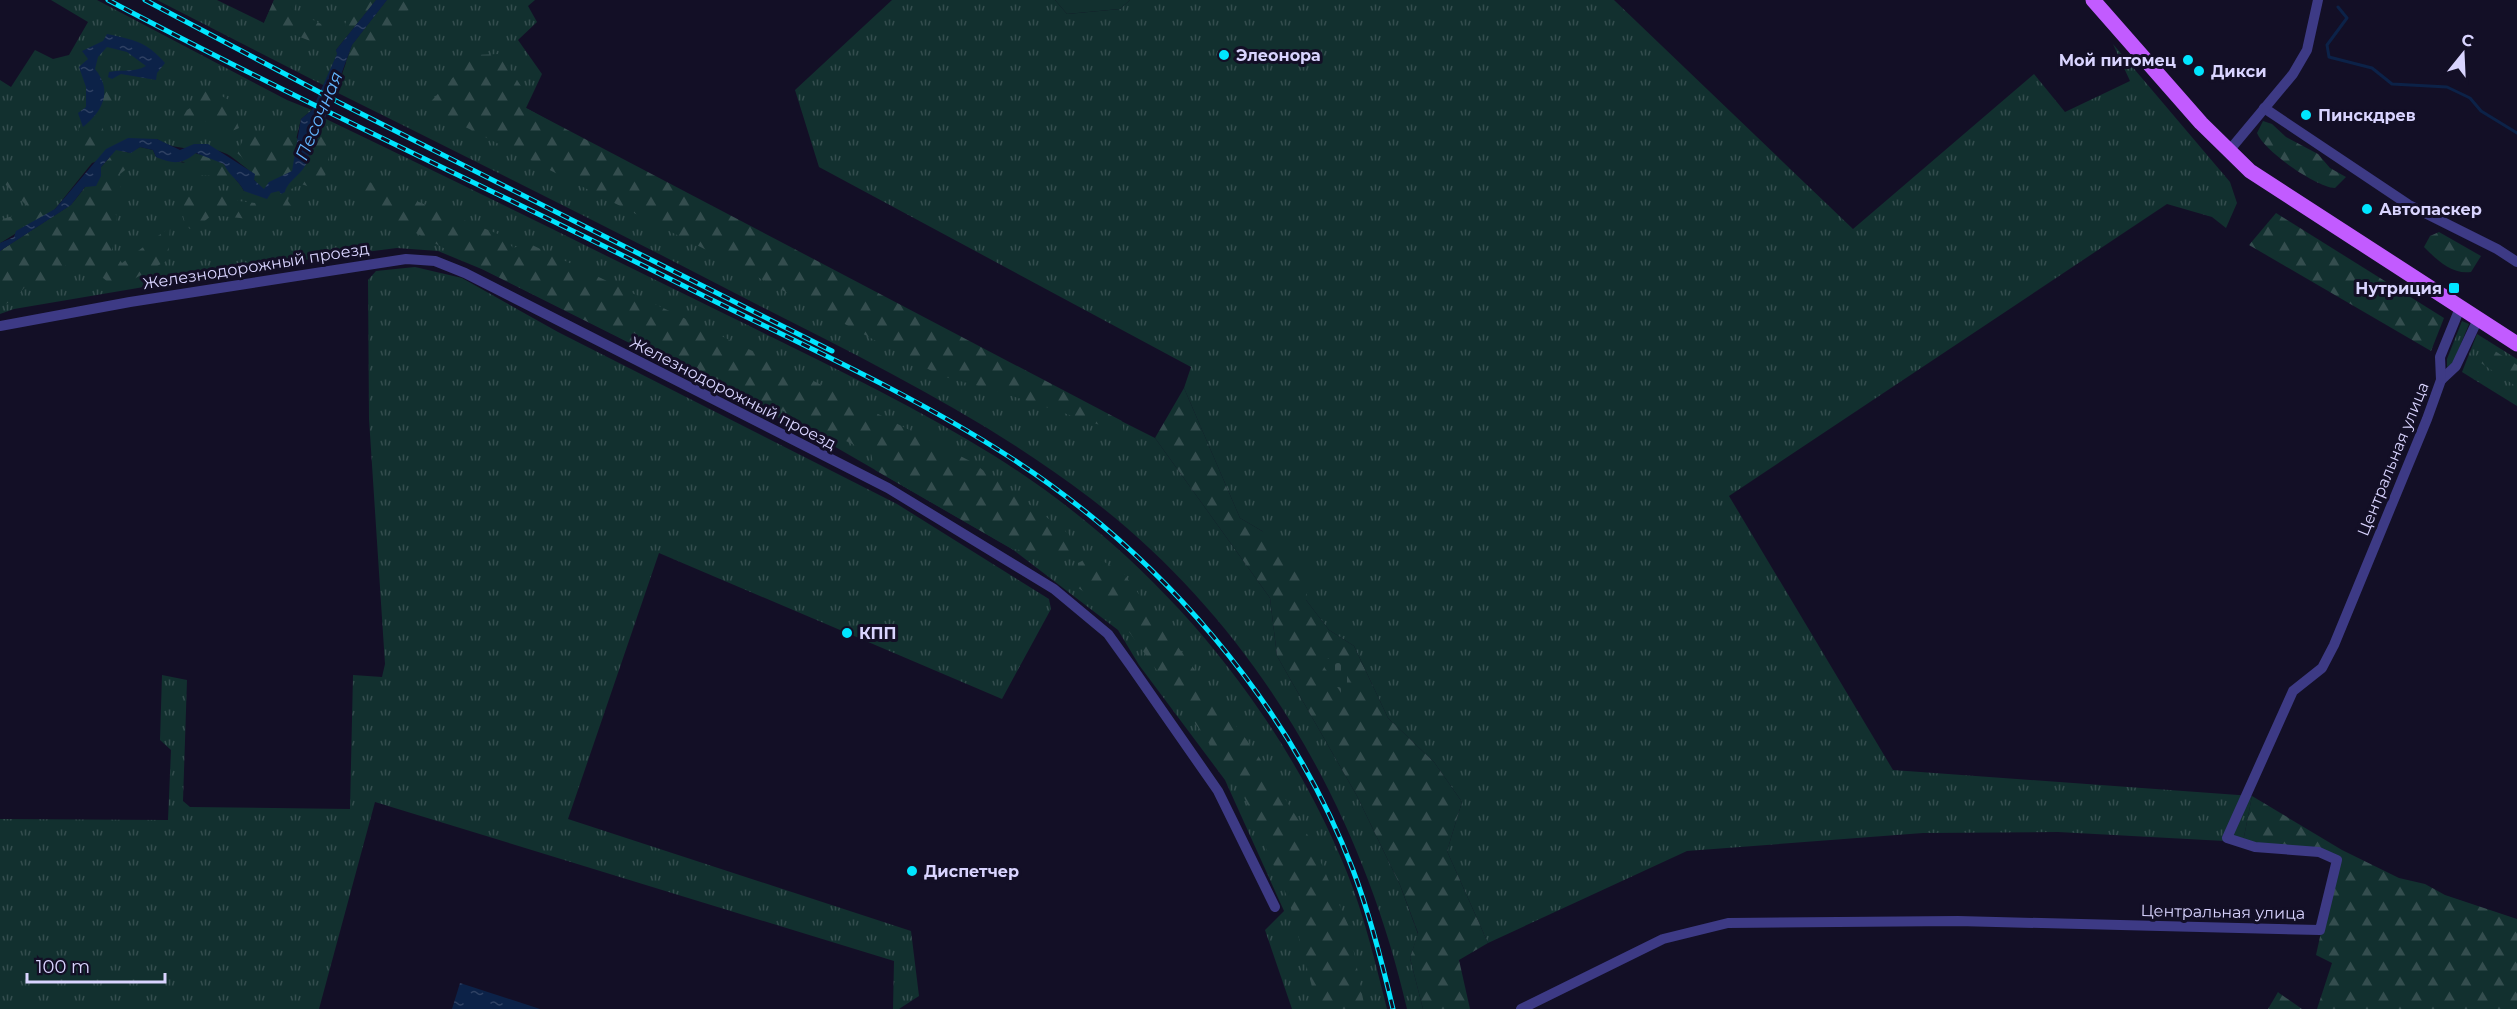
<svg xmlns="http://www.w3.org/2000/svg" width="2517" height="1009" viewBox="0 0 2517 1009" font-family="Montserrat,sans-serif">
<defs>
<pattern id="grass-tufts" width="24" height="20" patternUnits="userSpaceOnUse" patternTransform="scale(1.5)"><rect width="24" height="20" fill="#12302f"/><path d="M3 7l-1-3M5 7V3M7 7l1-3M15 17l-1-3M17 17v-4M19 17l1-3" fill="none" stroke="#344d4e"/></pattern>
<pattern id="forest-firs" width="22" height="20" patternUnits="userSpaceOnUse" patternTransform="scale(1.5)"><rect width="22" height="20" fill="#12302f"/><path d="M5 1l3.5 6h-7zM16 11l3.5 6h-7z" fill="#344d4e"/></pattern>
<pattern id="cemetery-stones" width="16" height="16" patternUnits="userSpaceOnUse" patternTransform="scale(1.5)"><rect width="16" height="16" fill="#12302f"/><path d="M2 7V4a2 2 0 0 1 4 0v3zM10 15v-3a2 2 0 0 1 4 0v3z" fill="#344d4e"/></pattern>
<pattern id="water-ripples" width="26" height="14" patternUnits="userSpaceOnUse" patternTransform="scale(1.5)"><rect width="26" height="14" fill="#0c2248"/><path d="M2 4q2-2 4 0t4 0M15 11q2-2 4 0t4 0" fill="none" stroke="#2f4163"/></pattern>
</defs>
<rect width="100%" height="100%" fill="#130f26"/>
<g fill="url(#grass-tufts)">
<path d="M 51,0 L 97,0 L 287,100 L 312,110 L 301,119 L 293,152 L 254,174 C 245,168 236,159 227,154 C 204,143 181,155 157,139 L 92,163 L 55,209 L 0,243 L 0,80 L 11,87 L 35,50 L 53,59 L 69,55 L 88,22 Z"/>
<polygon points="157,0 217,0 264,23 274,0 376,0 336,50 338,54 325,86"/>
<path d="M 387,0 L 535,0 L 528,6 L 537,22 L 518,40 L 542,74 L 526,108 L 838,279 L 1155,438 L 1270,598 L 1277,656 L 1357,796 L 1400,885 L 1418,934 L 1410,958 L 1423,1009 L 1407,1009 C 1361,809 1255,624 1090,498 C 988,420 872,363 758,305 C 618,232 477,162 336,92 L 352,45 Z"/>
<polygon points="892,0 1055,0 1067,14 1120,9 1130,0 1614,0 1853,229 2034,74 2065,112 2130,81 2113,44 2230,182 2237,203 2226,228 2212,217 2167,204 1729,496 1893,770 2252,796 2243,842 2058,832 1923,833 1687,851 1488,943 1447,851 1462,802 1434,762 1388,718 1354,646 1329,630 1306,600 1262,531 1240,518 1184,388 1191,367 819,167 795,90"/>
<path d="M 324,118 C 460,183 594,250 729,316 C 818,360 909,403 993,455 C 1149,552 1276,699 1346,870 C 1364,914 1375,962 1387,1009 L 1292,1009 L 1265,930 L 1284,911 L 1225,780 L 1139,665 L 1118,630 L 1012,549 L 813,434 L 484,270 L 438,251 L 397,248 L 310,259 L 14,309 L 0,314 L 0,251 L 71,205 L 101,167 L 140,147 L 153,150 L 156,157 L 185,163 L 195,153 L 224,164 C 228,175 239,180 244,191 L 321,129 Z"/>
<polygon points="415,267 462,278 558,332 897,504 1049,599 1051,609 1002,699 659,553 568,819 911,931 919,996 899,1009 893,1009 894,961 375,802 319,1009 0,1009 0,819 168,820 171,750 160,740 162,675 187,680 183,801 190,807 350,809 353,675 382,677 385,664 369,419 368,280 376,271"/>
<polygon points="2462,321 2469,324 2453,363 2447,367 2447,359"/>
<polygon points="2477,334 2517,359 2517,406 2462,372"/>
</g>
<g fill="url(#forest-firs)">
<polygon points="274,0 297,0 294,10 321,24 325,34 318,44 264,23"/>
<polygon points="357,0 376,0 347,36 345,24"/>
<polygon points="387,0 437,0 431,6 400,12 390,36 360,62 346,62 352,45"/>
<polygon points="500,54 521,86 526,108 1122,421 1124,433 997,391 941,376 728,261 426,107 473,55"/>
<path d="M 104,88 L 112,92 L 115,102 L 101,122 L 108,147 L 102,154 C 91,153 86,147 76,145 C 73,120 101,113 104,88 Z"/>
<polygon points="210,90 229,100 239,128 230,132 215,131 209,123 200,119 181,125 175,117 192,107 201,91"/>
<path d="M 2263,121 L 2272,124 L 2286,137 L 2318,154 L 2330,168 L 2346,177 L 2335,188 C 2316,187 2264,151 2257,133 Z"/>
<path d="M 321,129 L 325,132 C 331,154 329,169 320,190 L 301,184 L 291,189 L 288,201 L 299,218 L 272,208 L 267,199 L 270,193 C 246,182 253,164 237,153 L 247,131 C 263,130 272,140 295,136 L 301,143 L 298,172 L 272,193 L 279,190 L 281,194 L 302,173 L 308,160 L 308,150 L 313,134 Z"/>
<polygon points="116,150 131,153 134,163 120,174 121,190 109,206 117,216 112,250 122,263 170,227 168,260 116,289 89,266 77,274 66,265 50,282 30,281 12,302 0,305 0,251 71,205 100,174 101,167"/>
<path d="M 187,154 C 213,154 220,159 237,179 L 232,181 L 217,176 L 198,175 L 193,167 L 179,160 Z"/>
<polygon points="0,162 55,209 0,243 0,220 31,210 0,179"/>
<polygon points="357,177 503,236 513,248 528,243 796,372 972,462 1069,534 1072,556 1012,549 875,470 871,453 777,408 781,419 484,270 359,202"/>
<path d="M 211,191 L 223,194 L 231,200 L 255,203 L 259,212 L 249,219 L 212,215 L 195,229 L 190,229 C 181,220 181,207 187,197 Z"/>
<polygon points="2276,213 2444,318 2431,351 2249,245"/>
<path d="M 2439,232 L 2481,256 L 2471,272 C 2452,275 2436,259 2424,247 L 2430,236 Z"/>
<polygon points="2484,344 2517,365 2517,387 2475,359"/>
<polygon points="1184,388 1240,518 1262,531 1310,574 1306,600 1329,630 1354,646 1388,718 1434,762 1462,802 1447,851 1488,943 1459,960 1470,1009 1423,1009 1410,958 1418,933 1400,885 1357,796 1277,656 1270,598 1155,438"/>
<polygon points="1093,555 1124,574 1257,754 1312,842 1349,927 1365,1009 1318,1009 1289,901 1238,783 1117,615 1077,587 1078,563"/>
<polygon points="2252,796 2342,850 2399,878 2425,884 2445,895 2517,919 2517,1009 2317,1009 2332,963 2316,955 2337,860 2243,842"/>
<polygon points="2278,992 2279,993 2302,1009 2268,1009"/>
</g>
<polygon fill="url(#cemetery-stones)" points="1335,655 1355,689 1343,696 1321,662"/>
<polygon fill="#12302f" points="1055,0 1130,0 1120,9 1067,14"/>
<g fill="url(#water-ripples)">
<path d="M 376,0 L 387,0 L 352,45 L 321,129 C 307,138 312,149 307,162 C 302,175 288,180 285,192 L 281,194 L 279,191 L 271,193 L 267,199 L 244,191 C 239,180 228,175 224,164 L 196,153 C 181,165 173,164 156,157 L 153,150 L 140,147 L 131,153 L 116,150 L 101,167 L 101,176 L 96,186 L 85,187 L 71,205 L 0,251 L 0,243 L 14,237 L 16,231 L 55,209 L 106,149 L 128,138 L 157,139 L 180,150 L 194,144 L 208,144 L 255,174 L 254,180 L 264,189 L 269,182 L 292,171 L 301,119 L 312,110 L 337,54 L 336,50 Z"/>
<path d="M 107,34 C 134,40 146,41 165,63 L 157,73 L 156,80 L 121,74 L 112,79 L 108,77 L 109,72 C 123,69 133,73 146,66 L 127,52 L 107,47 L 98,57 L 95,69 C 113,91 103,111 83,127 L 78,113 L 86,107 L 86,87 L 79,67 L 88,59 L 82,51 L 103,41 Z"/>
<polygon points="460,983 540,1009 452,1009"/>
</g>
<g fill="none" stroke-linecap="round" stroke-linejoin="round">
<polyline stroke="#0c2248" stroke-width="3" points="2338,7 2347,18 2327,45 2329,57 2372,68 2392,84 2447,87 2470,98 2481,111 2517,133"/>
<g stroke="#3d3a85" stroke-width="10">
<polyline points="2264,108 2409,205 2497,249 2517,262"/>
<polyline points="2228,152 2293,74 2307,50 2318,0"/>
<polyline points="0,326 130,302 406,259 435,261 465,273 888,488 1054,589 1108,634 1131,666 1218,791 1275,907"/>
<polyline points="2441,380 2456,366 2478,319"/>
<polyline points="1521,1009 1663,939 1728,923 1958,921 2320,930 2337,860 2319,852 2255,847 2227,838 2293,691 2322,668 2334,645 2427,419 2441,380 2440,357 2460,308"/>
</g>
<polyline stroke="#c25bff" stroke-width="15" points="2093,0 2201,123 2250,171 2517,344"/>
<g stroke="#00e5ff" stroke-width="5">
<g id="rail">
<path d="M 108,0 C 302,103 502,194 698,293 C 802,345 910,393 1008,456 C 1158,552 1289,702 1353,870 C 1370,915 1382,962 1393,1009"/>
<polyline points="145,0 340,103 832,351"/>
</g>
</g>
<use href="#rail" stroke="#130f26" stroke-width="3" stroke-dasharray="9" stroke-linecap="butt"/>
</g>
<g fill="#00e5ff" stroke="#130f26" stroke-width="2">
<circle cx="1224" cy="55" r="6"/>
<circle cx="2188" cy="60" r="6"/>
<circle cx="2199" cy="71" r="6"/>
<circle cx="2306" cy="115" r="6"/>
<circle cx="2367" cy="209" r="6"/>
<rect x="2448" y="282" width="12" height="12" rx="3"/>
<circle cx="847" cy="633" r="6"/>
<circle cx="912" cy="871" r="6"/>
</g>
<g text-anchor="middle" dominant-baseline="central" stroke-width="6" stroke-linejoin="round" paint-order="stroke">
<g font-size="16" font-weight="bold" fill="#d9d4ff" stroke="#130f26" text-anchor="start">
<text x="1236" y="55">Элеонора</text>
<text x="2176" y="60" text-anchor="end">Мой питомец</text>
<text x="2211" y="71">Дикси</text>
<text x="2318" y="115">Пинскдрев</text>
<text x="2379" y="209">Автопаскер</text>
<text x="2442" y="288" text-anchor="end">Нутриция</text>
<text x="859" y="633">КПП</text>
<text x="924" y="871">Диспетчер</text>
</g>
<g font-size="16" fill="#d9d4ff" stroke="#130f26">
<text transform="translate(256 266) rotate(-9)">Железнодорожный проезд</text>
<text transform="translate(733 393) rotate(27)">Железнодорожный проезд</text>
<text transform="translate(2393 459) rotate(-68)">Центральная улица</text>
<text transform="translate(2223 912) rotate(1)">Центральная улица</text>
</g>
<g font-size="18" font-style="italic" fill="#62b6ff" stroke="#130f26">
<text transform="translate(319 116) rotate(-67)">Песочная</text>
</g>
</g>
<g transform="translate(2463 54) rotate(18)" stroke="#130f26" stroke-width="4.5" paint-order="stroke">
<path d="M0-4.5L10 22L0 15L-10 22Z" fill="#d9d4ff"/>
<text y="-9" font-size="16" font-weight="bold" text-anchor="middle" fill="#d9d4ff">С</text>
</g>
<path d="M27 973v9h138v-9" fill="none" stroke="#d9d4ff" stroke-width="3"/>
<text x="36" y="973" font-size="18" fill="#d9d4ff" stroke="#130f26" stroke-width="4.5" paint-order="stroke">100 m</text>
</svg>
